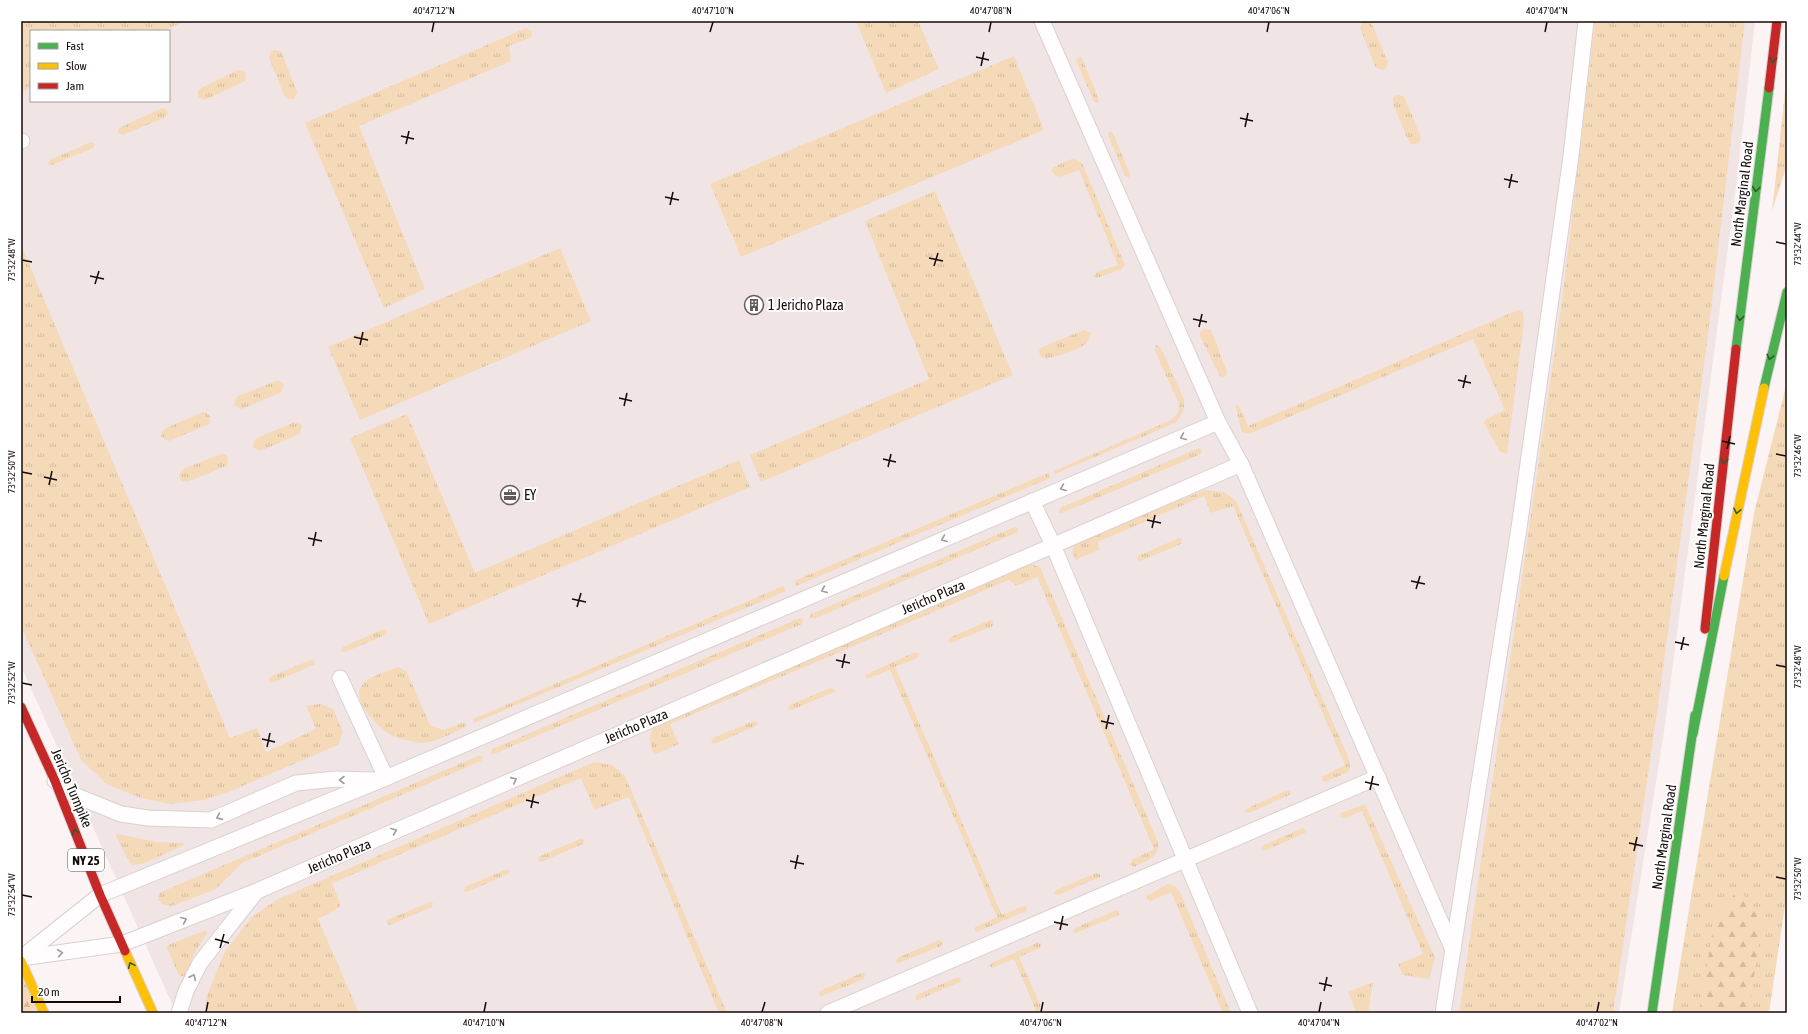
<svg xmlns="http://www.w3.org/2000/svg" width="1808" height="1034" viewBox="0 0 1808 1034" font-family="'Asap Condensed',sans-serif">
<defs>
<pattern id="grass-tufts" width="24" height="20" patternUnits="userSpaceOnUse"><rect width="24" height="20" fill="#f5dab9"/><path d="M3 7l-1-3M5 7V3M7 7l1-3M15 17l-1-3M17 17v-4M19 17l1-3" fill="none" stroke="#d1ba9e"/></pattern>
<pattern id="forest-firs" width="22" height="20" patternUnits="userSpaceOnUse"><rect width="22" height="20" fill="#f5dab9"/><path d="M5 1l3.5 6h-7zM16 11l3.5 6h-7z" fill="#d1ba9e"/></pattern>
</defs>
<rect width="100%" height="100%" fill="#fcf4f4"/>
<path fill="#f1e4e4" fill-rule="evenodd" d="M 21,21 L 1755,21 L 1737,179 L 1664,732 L 1619,1013 L 176,1013 L 21,666 ZM 31,31 L 169,31 L 169,101 L 31,101 Z"/>
<g fill="url(#grass-tufts)">
<polygon points="21,21 186,21 162,31 31,31 31,88 21,92"/>
<polygon points="856,21 918,21 939,69 886,93"/>
<polygon points="1363,21 1371,22 1388,62 1387,66 1384,70 1378,69 1375,66 1360,28"/>
<polygon points="1595,21 1745,21 1708,335 1656,720 1613,1013 1459,1013 1563,293"/>
<polygon points="526,28 532,31 532,37 509,46 511,61 359,126 425,289 384,308 305,123"/>
<polygon points="273,50 281,51 297,92 294,99 288,99 284,95 269,58 270,53"/>
<polygon points="1014,56 1044,130 741,257 710,184"/>
<polygon points="1079,57 1082,58 1099,100 1098,103 1094,102 1076,60"/>
<polygon points="238,70 242,70 246,73 245,81 205,100 198,97 198,91 201,88"/>
<polygon points="1787,74 1787,165 1772,211"/>
<polygon points="1396,95 1404,96 1421,137 1420,141 1417,144 1411,144 1408,140 1393,103 1393,98"/>
<polygon points="162,108 166,109 168,113 166,117 123,135 118,133 119,128"/>
<polygon points="1110,131 1113,133 1130,174 1129,178 1125,176 1108,135"/>
<polygon points="91,142 95,144 93,148 52,165 48,164 50,160"/>
<polygon points="1074,158 1082,163 1125,265 1122,269 1097,278 1094,276 1097,272 1118,265 1079,170 1059,177 1055,175 1051,171 1054,167"/>
<polygon points="935,191 1013,375 761,482 750,455 929,379 865,221"/>
<polygon points="21,245 230,738 257,728 266,752 316,729 306,706 320,704 333,709 343,732 338,745 231,791 204,800 170,804 141,798 108,785 81,760 21,626"/>
<polygon points="560,248 591,321 360,420 328,347"/>
<polygon points="1518,310 1523,312 1524,323 1507,453 1500,452 1484,423 1485,420 1505,410 1473,339 1249,434 1242,432 1236,408 1236,405 1239,406 1248,426"/>
<polygon points="1203,329 1211,330 1227,372 1226,376 1223,377 1220,376 1200,336 1200,332"/>
<path d="M 1084,330 L 1091,333 C 1090,350 1061,354 1047,359 L 1041,357 L 1039,352 L 1040,348 Z"/>
<path d="M 1156,345 L 1161,348 L 1184,399 C 1185,410 1182,415 1175,423 L 1055,474 L 1054,471 L 1171,420 L 1178,413 L 1179,404 L 1155,351 Z"/>
<polygon points="276,381 280,381 284,384 282,392 242,409 234,405 235,400 238,396"/>
<polygon points="1787,382 1787,892 1769,1013 1672,1013 1754,513"/>
<polygon points="203,412 207,413 210,416 209,424 169,441 161,437 162,432 166,428"/>
<polygon points="407,414 475,573 739,460 750,487 429,624 350,438"/>
<polygon points="295,422 299,423 302,426 300,434 260,451 253,447 254,441 257,438"/>
<polygon points="1199,448 1202,450 1201,454 1062,513 1059,513 1060,508"/>
<polygon points="221,454 225,454 228,457 227,466 187,482 182,481 179,478 180,473 183,469"/>
<polygon points="1048,473 1050,478 796,586 794,581"/>
<polygon points="1205,490 1224,492 1236,501 1349,759 1350,767 1348,772 1325,782 1322,781 1323,776 1345,765 1233,506 1211,513 1204,496 1098,542 1099,550 1075,560 1072,550 1077,542"/>
<polygon points="1015,527 1018,528 1018,532 814,619 810,618 811,614"/>
<polygon points="1179,538 1182,539 1181,544 1140,561 1137,560 1138,556"/>
<path d="M 1028,563 L 1040,567 L 1158,842 C 1160,859 1147,860 1134,867 L 1130,864 L 1132,860 L 1154,849 L 1037,577 L 1017,586 L 1009,580 L 670,724 L 679,744 L 654,755 C 649,741 648,735 657,722 Z"/>
<polygon points="783,586 786,591 474,723 473,719"/>
<polygon points="800,618 803,620 802,624 494,754 491,754 492,749"/>
<polygon points="990,620 994,621 993,626 951,643 948,642 949,638"/>
<polygon points="384,629 387,630 386,635 345,652 341,651 343,647"/>
<polygon points="915,652 918,654 917,658 895,667 1002,915 1024,906 1026,906 1027,908 1026,911 977,932 974,930 975,927 997,917 890,670 869,678 867,679 865,675"/>
<polygon points="313,659 315,663 313,665 272,683 268,681 270,677"/>
<path d="M 398,667 L 407,672 L 430,725 L 443,730 L 465,722 L 467,726 C 453,733 437,742 421,743 C 416,743 393,737 389,734 C 378,726 352,702 361,687 C 367,676 386,672 398,667 Z"/>
<polygon points="830,688 835,689 834,692 792,710 788,709 790,705"/>
<polygon points="754,721 758,723 756,726 714,744 711,742 713,738"/>
<polygon points="480,755 483,757 481,761 242,863 216,889 172,906 164,905 158,900 159,893"/>
<polygon points="594,762 612,765 625,776 727,1013 719,1013 629,797 594,810 581,778 332,883 340,903 340,907 318,919 359,1013 205,1013 205,1001 224,953 251,918 276,900"/>
<polygon points="1287,790 1291,792 1289,795 1249,813 1246,813 1244,810"/>
<polygon points="1363,805 1366,806 1435,958 1429,979 1403,975 1398,964 1423,954 1362,811 1344,819 1340,817 1341,813"/>
<polygon points="1303,828 1307,830 1305,833 1264,851 1260,849 1262,846"/>
<polygon points="117,834 157,842 184,843 182,846 143,864 132,865 127,858 116,836"/>
<polygon points="582,838 584,840 583,844 541,862 538,860 540,856"/>
<polygon points="507,869 510,871 508,874 467,892 464,891 465,887"/>
<polygon points="1096,873 1100,874 1100,877 1058,895 1054,894 1056,890"/>
<polygon points="1168,884 1175,886 1180,892 1231,1013 1223,1013 1171,892 1150,901 1146,899 1148,895"/>
<polygon points="430,902 433,903 432,907 390,925 387,924 387,920"/>
<polygon points="1116,910 1119,911 1119,915 1076,933 1073,932 1075,928"/>
<path d="M 206,930 L 207,933 C 198,947 190,959 187,976 L 179,976 L 167,948 L 168,945 Z"/>
<polygon points="939,940 943,942 941,946 899,963 896,962 897,958"/>
<polygon points="1039,942 1041,943 1042,947 1019,957 1044,1013 1037,1013 1014,959 992,968 989,965 991,963"/>
<polygon points="862,973 865,974 864,979 822,996 819,995 820,991"/>
<polygon points="958,977 961,979 960,982 918,1000 915,999 916,995"/>
<polygon points="1373,982 1368,1013 1357,1013 1348,992"/>
</g>
<g fill="url(#forest-firs)">
<polygon points="1739,889 1762,918 1749,1013 1699,1013 1715,917"/>
<polygon points="21,961 44,1013 21,1013"/>
</g>
<g fill="none" stroke-linecap="round" stroke-linejoin="round">
<g stroke="#dad0d0" stroke-width="17">
<g id="lane">
<polyline points="1042,21 1218,422 1241,464 1453,950"/>
<polyline points="21,141 22,141"/>
<polyline points="1032,501 1053,545 1250,1013"/>
<polyline points="340,678 386,778"/>
<polyline points="55,781 74,795 121,814 148,818 211,820 296,783 336,779 374,780"/>
<polyline points="21,958 122,944 257,891 1241,464"/>
<polyline points="21,958 100,895 381,780 1218,422"/>
<polyline points="179,1013 186,991 200,963 256,892"/>
<polyline points="828,1013 1378,777"/>
<polyline points="1443,1013 1519,528 1571,156 1586,21"/>
</g>
</g>
<g stroke="#dad0d0" stroke-width="11">
<g id="fast">
<polyline points="1736,349 1769,88"/>
<polyline points="1764,388 1787,292"/>
<polyline points="1693,734 1724,576"/>
<polyline points="1652,1013 1695,715"/>
</g>
</g>
<g stroke="#dad0d0" stroke-width="11">
<g id="slow">
<polyline points="1724,576 1764,388"/>
<polyline points="125,951 153,1013"/>
<polyline points="21,961 44,1013"/>
</g>
</g>
<g stroke="#dad0d0" stroke-width="11">
<g id="jam">
<polyline points="1769,88 1777,21"/>
<polyline points="1705,629 1736,349"/>
<polyline points="21,707 55,781 100,895 125,951"/>
</g>
</g>
<use href="#lane" stroke="#fffdfd" stroke-width="15"/>
<use href="#fast" stroke="#4caf50" stroke-width="9"/>
<use href="#slow" stroke="#ffc107" stroke-width="9"/>
<use href="#jam" stroke="#c62828" stroke-width="9"/>
</g>
<defs><path id="oneway-chevron" d="M-2-3.5L2.5 0L-2 3.5" fill="none" stroke-width="1.6" stroke-linecap="round" stroke-linejoin="round"/></defs>
<g stroke="#305c2c">
<use href="#oneway-chevron" transform="translate(1773 60) rotate(97)"/>
<use href="#oneway-chevron" transform="translate(1756 189) rotate(97)"/>
<use href="#oneway-chevron" transform="translate(1740 318) rotate(97)"/>
<use href="#oneway-chevron" transform="translate(1770 357) rotate(104)"/>
<use href="#oneway-chevron" transform="translate(1724 461) rotate(96)"/>
<use href="#oneway-chevron" transform="translate(1737 511) rotate(102)"/>
<use href="#oneway-chevron" transform="translate(75 832) rotate(-112)"/>
<use href="#oneway-chevron" transform="translate(131 965) rotate(-114)"/>
</g>
<g stroke="#a19b9b">
<use href="#oneway-chevron" transform="translate(1183 437) rotate(157)"/>
<use href="#oneway-chevron" transform="translate(1063 488) rotate(157)"/>
<use href="#oneway-chevron" transform="translate(944 539) rotate(157)"/>
<use href="#oneway-chevron" transform="translate(824 590) rotate(157)"/>
<use href="#oneway-chevron" transform="translate(342 780) rotate(180)"/>
<use href="#oneway-chevron" transform="translate(514 780) rotate(-24)"/>
<use href="#oneway-chevron" transform="translate(219 817) rotate(156)"/>
<use href="#oneway-chevron" transform="translate(394 831) rotate(-23)"/>
<use href="#oneway-chevron" transform="translate(184 920) rotate(-22)"/>
<use href="#oneway-chevron" transform="translate(60 953) rotate(-8)"/>
<use href="#oneway-chevron" transform="translate(193 977) rotate(-63)"/>
</g>
<path fill="none" stroke="#140909" stroke-width="1.5" d="M 432,32 L 434,22M 710,32 L 713,22M 989,32 L 991,22M 1267,32 L 1269,22M 1545,32 L 1547,22M 976,57 L 989,60M 981,66 L 984,52M 1240,118 L 1253,121M 1245,127 L 1248,113M 401,136 L 414,139M 406,144 L 409,131M 1504,179 L 1518,182M 1509,188 L 1512,174M 665,197 L 679,200M 670,205 L 673,192M 1776,242 L 1786,244M 929,258 L 943,261M 22,260 L 32,262M 934,266 L 938,253M 90,276 L 104,279M 95,284 L 99,271M 1193,319 L 1207,322M 1199,327 L 1202,314M 354,337 L 368,340M 360,345 L 363,332M 1458,380 L 1471,383M 1463,388 L 1466,375M 619,398 L 632,401M 624,406 L 627,393M 1722,441 L 1735,444M 1727,449 L 1730,436M 1776,454 L 1786,456M 883,459 L 896,462M 888,467 L 891,454M 22,472 L 32,474M 44,477 L 57,480M 49,485 L 52,471M 1147,520 L 1161,523M 1152,528 L 1155,515M 308,538 L 322,541M 313,546 L 316,532M 1411,581 L 1425,584M 1416,589 L 1420,576M 572,599 L 586,602M 577,607 L 581,593M 1675,642 L 1689,645M 1681,650 L 1684,637M 836,660 L 850,663M 1776,665 L 1786,667M 842,668 L 845,654M 22,683 L 32,685M 1101,721 L 1114,724M 1106,729 L 1109,715M 262,739 L 275,742M 267,747 L 270,733M 1365,782 L 1379,785M 1370,790 L 1373,776M 526,800 L 539,803M 531,808 L 534,794M 1629,843 L 1643,846M 1634,851 L 1637,837M 790,861 L 804,864M 795,869 L 798,855M 1776,877 L 1786,879M 22,895 L 32,897M 1054,922 L 1068,925M 1060,930 L 1063,916M 215,939 L 229,943M 220,948 L 224,934M 1319,983 L 1332,986M 1324,991 L 1327,977M 206,1012 L 208,1002M 484,1012 L 486,1002M 762,1012 L 765,1002M 1041,1012 L 1043,1002M 1319,1012 L 1321,1002M 1597,1012 L 1599,1002"/>
<defs>
<g id="building-ring" transform="scale(1)"><circle r="9.5" fill="#fff" stroke="#655b5b" stroke-width="1.5"/><path d="M-4-6H4V6H1V3H-1V6H-4ZM-2.5-4.3h1.7v1.8h-1.7ZM.8-4.3h1.7v1.8H.8ZM-2.5-1h1.7V.8h-1.7ZM.8-1h1.7V.8H.8Z" fill="#655b5b"/></g>
<g id="office-ring" transform="scale(1)"><circle r="9.5" fill="#fff" stroke="#655b5b" stroke-width="1.5"/><path d="M-6-3h4V-5.5h4V-3h4V5H-6ZM-1-4.5V-3h2v-1.5ZM-6 0V1H6V0Z" fill="#655b5b"/></g>
</defs>
<g fill-rule="evenodd">
<use href="#building-ring" x="754" y="305"/>
<use href="#office-ring" x="510" y="495"/>
</g>
<g text-anchor="middle" dominant-baseline="central" stroke-width="4" stroke-linejoin="round" paint-order="stroke">
<rect fill="#fff" stroke="#5a5353" stroke-width="1" x="68" y="849" width="36" height="22" rx="3"/>
<g font-size="13" font-weight="bold" fill="#140909">
<text x="86" y="860">NY 25</text>
</g>
<g font-size="14" fill="#140909" stroke="#fff">
<text transform="translate(1742 194) rotate(-83)">North Marginal Road</text>
<text transform="translate(1704 516) rotate(-84)">North Marginal Road</text>
<text transform="translate(933 597) rotate(-23)">Jericho Plaza</text>
<text transform="translate(636 726) rotate(-23)">Jericho Plaza</text>
<text transform="translate(72 788) rotate(67)">Jericho Turnpike</text>
<text transform="translate(1664 837) rotate(-82)">North Marginal Road</text>
<text transform="translate(339 856) rotate(-23)">Jericho Plaza</text>
</g>
<g font-size="14" fill="#140909" stroke="#fff" text-anchor="start">
<text x="768" y="305">1 Jericho Plaza</text>
<text x="524" y="495">EY</text>
</g>
</g>
<rect width="1808" height="1034" fill="none" stroke="#ffffff" stroke-width="44"/>
<rect x="30" y="30" width="140" height="72" fill="#ffffff" stroke="#a19d9d"/>
<rect x="38" y="43" width="20" height="6" fill="#4caf50" stroke="#a19d9d"/>
<text x="66" y="50" font-size="12" fill="#140909">Fast</text>
<rect x="38" y="63" width="20" height="6" fill="#ffc107" stroke="#a19d9d"/>
<text x="66" y="70" font-size="12" fill="#140909">Slow</text>
<rect x="38" y="83" width="20" height="6" fill="#c62828" stroke="#a19d9d"/>
<text x="66" y="90" font-size="12" fill="#140909">Jam</text>
<path d="M32 996v6h88v-6" fill="none" stroke="#140909" stroke-width="2"/>
<text x="38" y="996" font-size="12" fill="#140909" stroke="#ffffff" stroke-width="3" paint-order="stroke">20 m</text>
<rect x="22" y="22" width="1764" height="990" fill="none" stroke="#140909" stroke-width="1.5"/>
<g font-size="10" text-anchor="middle" fill="#140909">
<text x="434" y="14">40°47'12"N</text>
<text x="713" y="14">40°47'10"N</text>
<text x="991" y="14">40°47'08"N</text>
<text x="1269" y="14">40°47'06"N</text>
<text x="1547" y="14">40°47'04"N</text>
<text transform="translate(1797 244) rotate(-90)" y="4">73°32'44"W</text>
<text transform="translate(11 260) rotate(-90)" y="4">73°32'48"W</text>
<text transform="translate(1797 456) rotate(-90)" y="4">73°32'46"W</text>
<text transform="translate(11 472) rotate(-90)" y="4">73°32'50"W</text>
<text transform="translate(1797 667) rotate(-90)" y="4">73°32'48"W</text>
<text transform="translate(11 683) rotate(-90)" y="4">73°32'52"W</text>
<text transform="translate(1797 879) rotate(-90)" y="4">73°32'50"W</text>
<text transform="translate(11 895) rotate(-90)" y="4">73°32'54"W</text>
<text x="206" y="1026">40°47'12"N</text>
<text x="484" y="1026">40°47'10"N</text>
<text x="762" y="1026">40°47'08"N</text>
<text x="1041" y="1026">40°47'06"N</text>
<text x="1319" y="1026">40°47'04"N</text>
<text x="1597" y="1026">40°47'02"N</text>
</g>
</svg>
